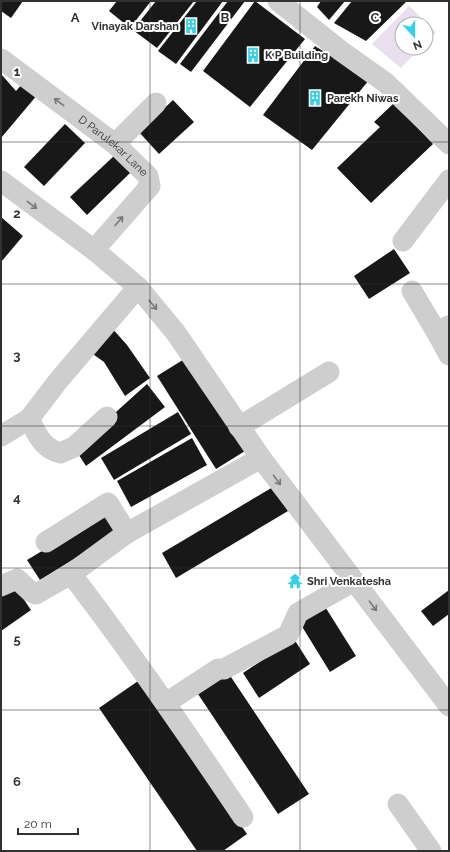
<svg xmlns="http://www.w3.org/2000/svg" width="450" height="852" viewBox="0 0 450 852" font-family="Raleway,sans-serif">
<rect width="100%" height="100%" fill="#fff"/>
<polygon fill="#e9dfee" points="409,6 436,32 426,42 426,24 402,24 402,48 420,48 401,68 372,44"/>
<g fill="#181818">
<polygon points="1,1 23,1 11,18 1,11"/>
<polygon points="117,1 151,1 130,28 109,11"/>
<polygon points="156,1 194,1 157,48 133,30"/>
<polygon points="197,1 223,1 176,64 158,51"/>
<polygon points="228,1 245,1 191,72 180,64"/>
<polygon points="255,1 305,39 250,107 203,71"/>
<polygon points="321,1 345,1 329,20 317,7"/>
<polygon points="352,1 407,1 366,41 334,23"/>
<polygon points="315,46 369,80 312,150 263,115"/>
<polygon points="1,74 16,91 24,82 38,94 1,138"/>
<polygon points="173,100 194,122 159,154 139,132"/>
<polygon points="394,103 433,144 371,203 337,168 380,127 374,122"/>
<polygon points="65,124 85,143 44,186 24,167"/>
<polygon points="115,155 131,172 87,215 70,197"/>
<polygon points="1,217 23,236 1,262"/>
<polygon points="394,249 410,273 369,299 354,276"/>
<polygon points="111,327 127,345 150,378 125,396 104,362 90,352"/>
<polygon points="186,358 245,451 216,469 157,376"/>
<polygon points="147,384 165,407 86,466 75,449"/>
<polygon points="178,412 191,434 114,480 101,458"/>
<polygon points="192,438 207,465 131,507 117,481"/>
<polygon points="273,487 288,511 176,578 162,553"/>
<polygon points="107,512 119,531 40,580 27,560"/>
<polygon points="14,585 31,610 1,631 1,595"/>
<polygon points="449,590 449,614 433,626 421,611"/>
<polygon points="324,605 356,656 330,672 298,620"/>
<polygon points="294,639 310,664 259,698 243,673"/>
<polygon points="229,674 309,794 278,814 198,694"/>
<polygon points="141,679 247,834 223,851 197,851 99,708"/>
</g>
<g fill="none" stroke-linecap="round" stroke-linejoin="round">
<g stroke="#cecece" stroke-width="21">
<polyline points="278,1 341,51 386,83 449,144"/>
<path id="s1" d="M 1,59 L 115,144 L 148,176 L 150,186 L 94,250"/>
<polyline points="115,144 156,103"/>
<polyline points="1,181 94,250 138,287 176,333 261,458 449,706"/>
<polyline points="403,241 449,180"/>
<polyline points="412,291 437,333"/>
<polyline points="448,326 437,333 449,355"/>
<path d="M 29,419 C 37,434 42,448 60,453 L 74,447 L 107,417"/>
<polyline points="239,427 329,372"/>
<polyline points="1,436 29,419 58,381 138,287"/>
<polyline points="46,542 108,503 127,533"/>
<polyline points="1,586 17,579 30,591 36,594 71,574"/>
<polyline points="166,703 218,669 224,669 288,635 298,613 354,581"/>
<polyline points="398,804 431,851"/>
<path d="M 243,817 C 188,735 132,653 71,574 L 127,533 L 261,458"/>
</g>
</g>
<defs><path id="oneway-shaft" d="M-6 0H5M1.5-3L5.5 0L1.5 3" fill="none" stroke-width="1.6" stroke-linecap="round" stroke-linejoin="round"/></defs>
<g stroke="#787878">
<use href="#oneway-shaft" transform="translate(59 102) rotate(-143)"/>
<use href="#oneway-shaft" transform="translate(32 205) rotate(37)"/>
<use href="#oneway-shaft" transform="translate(119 221) rotate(-49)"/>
<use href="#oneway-shaft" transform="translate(153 305) rotate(50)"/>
<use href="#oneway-shaft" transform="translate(277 480) rotate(53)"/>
<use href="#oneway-shaft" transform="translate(373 606) rotate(53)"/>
</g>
<path fill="none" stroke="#313131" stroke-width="1" stroke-opacity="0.55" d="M 150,1 L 150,851M 300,1 L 300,851M 1,142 L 449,142M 1,284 L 449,284M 1,426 L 449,426M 1,568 L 449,568M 1,710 L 449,710"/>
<defs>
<g id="building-bare" transform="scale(1.2)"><path d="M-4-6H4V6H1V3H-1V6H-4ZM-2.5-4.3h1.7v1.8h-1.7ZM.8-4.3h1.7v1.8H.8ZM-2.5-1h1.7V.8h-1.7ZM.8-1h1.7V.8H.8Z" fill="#32d2e9" stroke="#fff" stroke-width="2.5" paint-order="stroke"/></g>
<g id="temple-bare" transform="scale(1.2)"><path d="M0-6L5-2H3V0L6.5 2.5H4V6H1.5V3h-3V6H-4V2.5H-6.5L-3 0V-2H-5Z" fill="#32d2e9" stroke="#fff" stroke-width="2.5" paint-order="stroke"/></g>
</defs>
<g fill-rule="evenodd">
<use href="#building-bare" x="191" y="26"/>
<use href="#building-bare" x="253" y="55"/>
<use href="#building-bare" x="315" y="98"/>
<use href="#temple-bare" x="295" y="581"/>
</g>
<g text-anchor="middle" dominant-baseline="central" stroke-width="4" stroke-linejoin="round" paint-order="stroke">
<g font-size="11" font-weight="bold" fill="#313131" stroke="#fff" text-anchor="start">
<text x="179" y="26" text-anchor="end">Vinayak Darshan</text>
<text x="265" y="55">K P Building</text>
<text x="327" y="98">Parekh Niwas</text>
<text x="307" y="581">Shri Venkatesha</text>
</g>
<g font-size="11" fill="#313131" stroke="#fff">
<text stroke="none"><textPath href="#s1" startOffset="142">D Parulekar Lane</textPath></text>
</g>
</g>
<g font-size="13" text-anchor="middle" font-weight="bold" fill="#313131" stroke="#fff" stroke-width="4" stroke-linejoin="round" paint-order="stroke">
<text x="75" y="22">A</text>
<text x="225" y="22">B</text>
<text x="375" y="22">C</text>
<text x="17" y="76">1</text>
<text x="17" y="218">2</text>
<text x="17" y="360">3</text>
<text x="17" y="502">4</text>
<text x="17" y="644">5</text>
<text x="17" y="786">6</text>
</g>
<rect width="450" height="852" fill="none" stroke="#313131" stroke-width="4"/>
<g transform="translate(414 36) rotate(159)"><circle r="19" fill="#ffffff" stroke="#adadad"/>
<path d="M0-3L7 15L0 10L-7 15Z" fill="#32d2e9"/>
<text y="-6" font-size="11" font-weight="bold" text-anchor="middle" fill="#313131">N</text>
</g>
<path d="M18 828v6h60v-6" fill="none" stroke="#313131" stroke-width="2"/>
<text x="24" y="828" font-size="12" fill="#313131" stroke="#ffffff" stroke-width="3" paint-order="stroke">20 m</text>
</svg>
